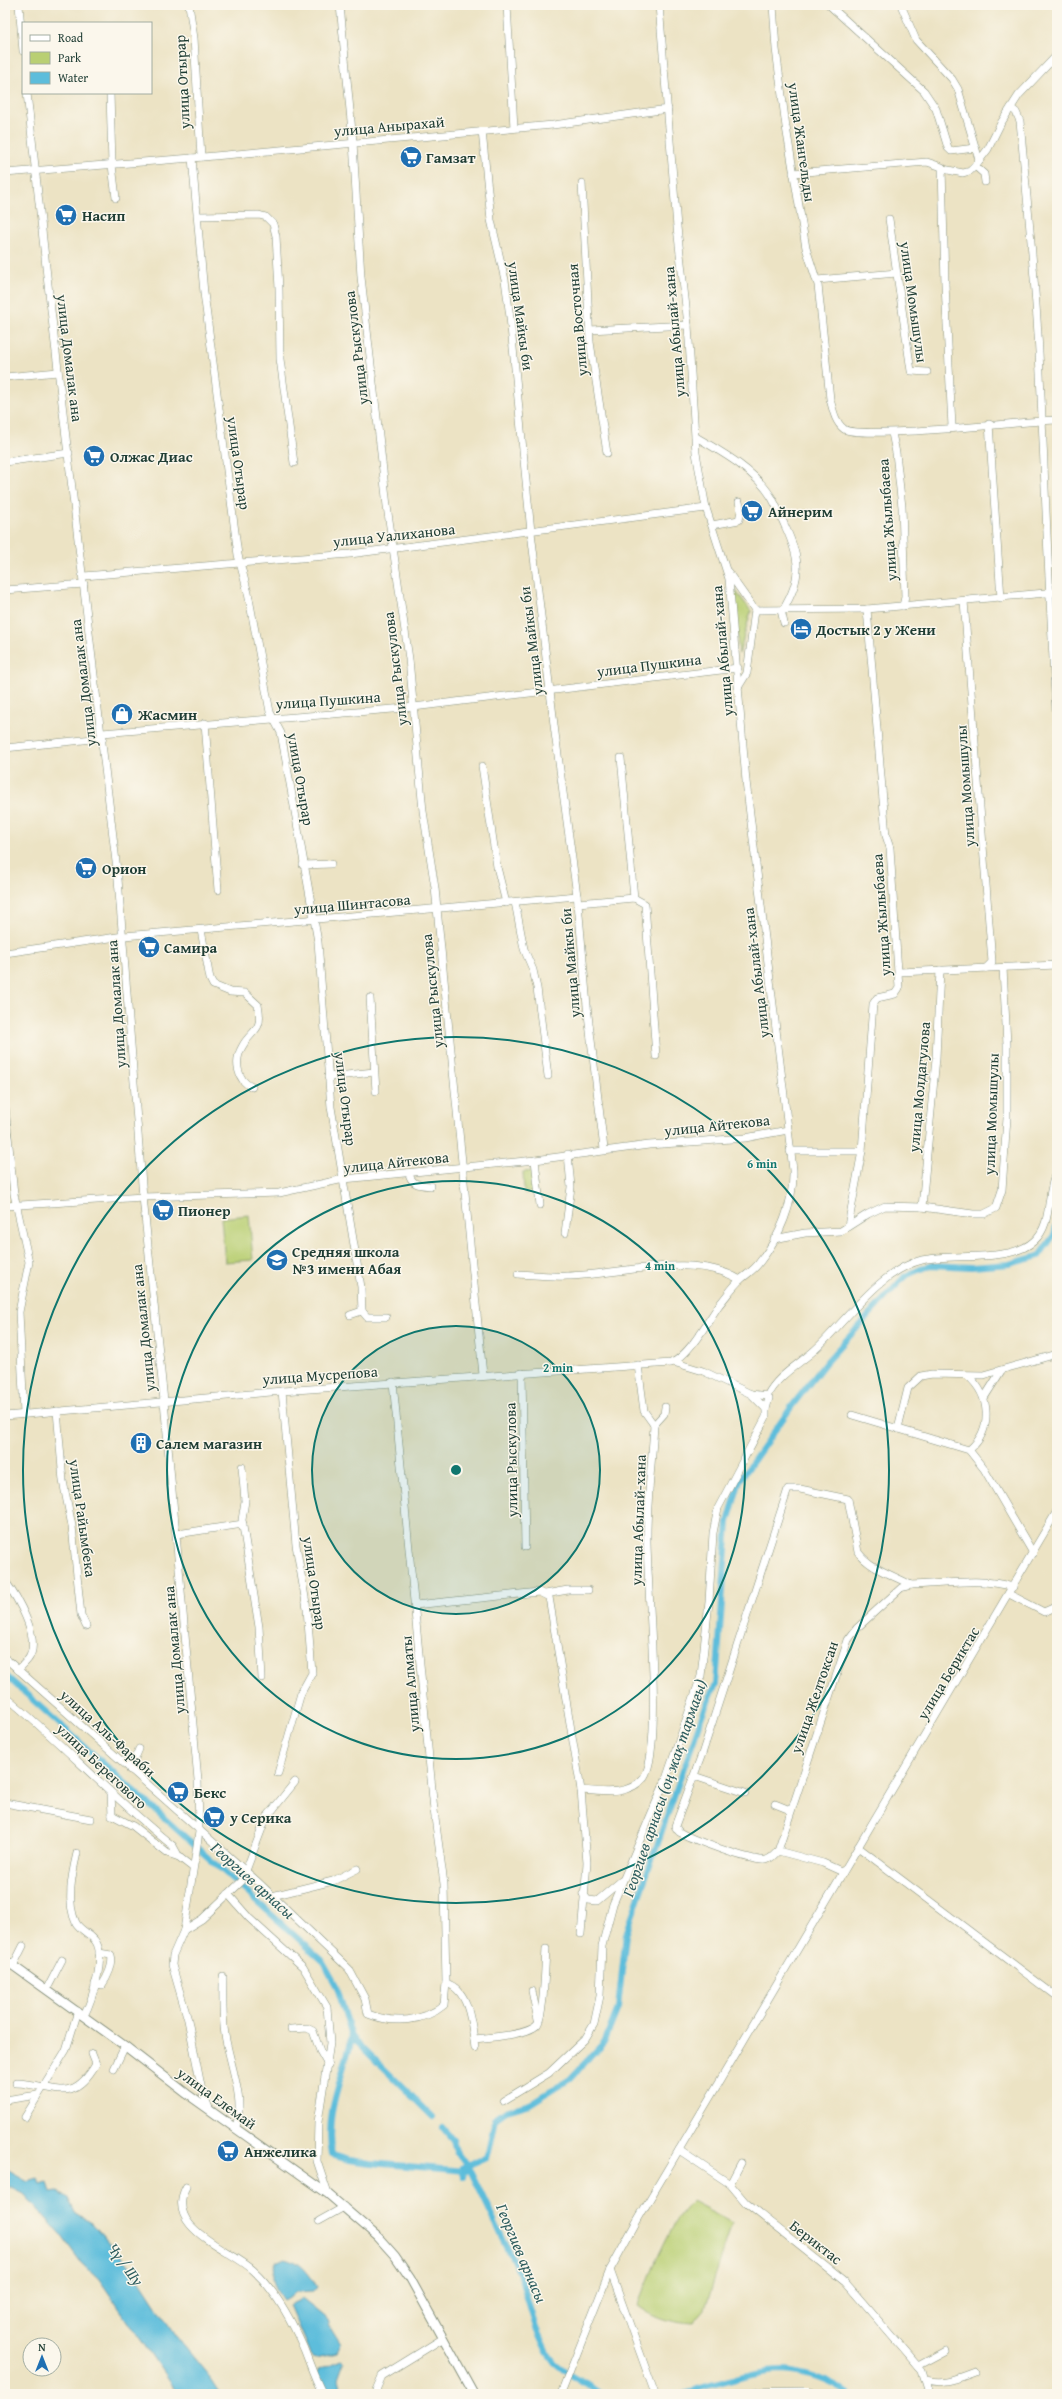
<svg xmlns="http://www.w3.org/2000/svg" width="1062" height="2399" viewBox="0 0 1062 2399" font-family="'Gentium Book Plus',serif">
<rect width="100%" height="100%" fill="#fbf7ec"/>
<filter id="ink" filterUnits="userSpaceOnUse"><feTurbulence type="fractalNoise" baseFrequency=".025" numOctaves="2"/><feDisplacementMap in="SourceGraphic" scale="8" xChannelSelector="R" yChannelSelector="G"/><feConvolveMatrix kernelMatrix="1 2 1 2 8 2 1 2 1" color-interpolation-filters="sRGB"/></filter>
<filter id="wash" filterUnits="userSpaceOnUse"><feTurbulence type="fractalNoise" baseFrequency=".012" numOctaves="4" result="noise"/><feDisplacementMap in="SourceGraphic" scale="16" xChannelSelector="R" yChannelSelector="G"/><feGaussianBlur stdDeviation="0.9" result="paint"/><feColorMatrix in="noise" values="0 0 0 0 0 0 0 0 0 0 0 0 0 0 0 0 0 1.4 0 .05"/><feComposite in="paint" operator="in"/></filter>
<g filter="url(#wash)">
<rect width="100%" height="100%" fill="#ece3c4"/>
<g fill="#b9cf73" stroke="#6c8654">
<polygon points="732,586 751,611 739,654"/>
<polygon points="534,1171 535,1192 524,1193 523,1172"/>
<polygon points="249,1215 253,1260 225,1262 221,1218"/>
<path d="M 692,2201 L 732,2222 L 705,2310 L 693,2324 C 672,2323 655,2318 638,2306 C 652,2272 667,2227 692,2201 Z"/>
</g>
<g fill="#5dbddb" stroke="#3e7d88">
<polygon points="5,2168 28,2181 38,2178 40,2185 48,2183 51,2192 58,2191 69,2198 76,2214 92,2223 135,2273 175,2335 212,2380 221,2394 178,2394 99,2279 80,2261 61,2235 25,2195 5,2185"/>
<path d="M 285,2258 C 301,2261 308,2273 317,2286 L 313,2291 L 297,2292 L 283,2300 C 273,2287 270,2276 276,2262 Z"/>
<polygon points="302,2299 328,2320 331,2329 341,2345 337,2353 315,2358 310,2354 289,2305"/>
<polygon points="341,2360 344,2362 338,2379 342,2394 326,2394 317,2373 319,2369"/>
</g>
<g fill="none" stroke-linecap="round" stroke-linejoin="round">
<g stroke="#5dbddb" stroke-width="6">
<polyline points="5,1675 322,1960 337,1987 352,2037 433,2117"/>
<path d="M 352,2037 C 343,2076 324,2114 332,2155 L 349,2160 L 371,2163 L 466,2171"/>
<polyline points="443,2128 453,2140 456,2151 471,2172 519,2272 536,2328 546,2350 555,2362 571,2375 602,2394"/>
<polyline points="464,2177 462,2168 487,2157 495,2119 506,2111 530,2104 570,2079 605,2041 618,2008 626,1934 703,1713 716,1684 728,1522 740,1480 792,1406 826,1362 905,1276 930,1265 972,1267 1009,1264 1039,1256 1054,1235 1057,1222"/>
<path d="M 683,2394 C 709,2387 757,2371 782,2371 C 804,2372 831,2381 848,2394"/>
</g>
</g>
</g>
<g filter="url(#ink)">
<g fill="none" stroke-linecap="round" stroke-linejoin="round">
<g stroke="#86907c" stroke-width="8">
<g id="minor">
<polyline points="19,5 23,51"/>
<polyline points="189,5 194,38 201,157"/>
<polyline points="340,5 353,142 361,277 387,506 409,659 423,811 435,888 483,1375"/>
<polyline points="507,5 514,128"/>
<path d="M 773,5 L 776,49 L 786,127 L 806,248 L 818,285 L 830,399 C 833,410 835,422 844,429 C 858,440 1027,421 1057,420"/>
<polyline points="829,5 924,91 936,109 948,148 951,151 975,148"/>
<polyline points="901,5 916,40 952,79 958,89 979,160"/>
<polyline points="27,93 47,276 118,879 143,1197 164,1401 198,1780 199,1832 184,1930 173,1955 172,1965 188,2020 202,2091 209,2108"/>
<polyline points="110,93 112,165 116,198"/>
<path d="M 1011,108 L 1016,112 L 1020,121 C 1027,198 1035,275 1039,352 C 1045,478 1049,603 1057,728"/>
<polyline points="482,131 491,220 505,280 510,317 531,532 555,733 578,903 587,1006 604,1149"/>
<polyline points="192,158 204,293 238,555 248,593 270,712 281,733 318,942 331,1107 361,1287 362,1311 350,1315"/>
<polyline points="975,166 984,174 985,182"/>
<polyline points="943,169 963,173 970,171 975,166 988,149 1001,123 1019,95 1057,55"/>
<polyline points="5,173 192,158 553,125 668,109"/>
<polyline points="793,173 927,162 942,167 945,284 952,427"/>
<polyline points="582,183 590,342 607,453"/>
<polyline points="198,216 259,215 266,217 273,224 276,236 279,288 280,359 294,463"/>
<polyline points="889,219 911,371 927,372"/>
<polyline points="817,280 897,273"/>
<polyline points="589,330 688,325"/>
<polyline points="5,377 58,372"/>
<polyline points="989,424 1001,598"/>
<polyline points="892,433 896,453 902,507 905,597 903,606"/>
<path d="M 696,437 C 722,452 756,471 772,498 C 777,507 781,517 785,526 C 800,558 803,577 783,610"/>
<polyline points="5,462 69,453"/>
<polyline points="712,525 739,520 741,511 739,502"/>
<polyline points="728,572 755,610 747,673 739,686"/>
<polyline points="84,576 350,554 706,508"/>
<polyline points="5,590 84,584"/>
<polyline points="964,601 992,962 986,968"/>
<polyline points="755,610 867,609 1057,592"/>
<polyline points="781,610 784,623"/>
<polyline points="205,723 218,890"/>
<polyline points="102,733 405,708 738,668"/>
<polyline points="5,748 103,738"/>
<polyline points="621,758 634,898"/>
<polyline points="482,766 497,867 506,903"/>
<polyline points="303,865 331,864"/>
<polyline points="515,902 524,949 533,970 537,988 548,1076"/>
<polyline points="578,903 634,898 645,904 656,1056"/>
<path d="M 201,930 L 210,979 L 213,985 L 230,992 L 245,993 L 258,1005 C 264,1033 251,1029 242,1047 C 234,1061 237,1081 252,1087"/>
<polyline points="5,953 124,936 577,896"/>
<polyline points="899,972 1057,965"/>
<polyline points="370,998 376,1091"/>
<polyline points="328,1077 374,1072"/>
<polyline points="5,1107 14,1194 29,1262 19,1312 24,1414"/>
<polyline points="790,1151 862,1151"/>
<polyline points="535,1160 540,1205"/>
<path d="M 409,1173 C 411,1185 420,1185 431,1186"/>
<polyline points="5,1206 143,1197 279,1193 344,1179 535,1160 649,1145 745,1138 788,1130"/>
<polyline points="922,1207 936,1058 940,970"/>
<polyline points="848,1226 862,1151 873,1004 877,998 895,994 899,988 890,848 886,836 867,609"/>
<polyline points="565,1233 571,1187 568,1154"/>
<polyline points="774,1239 805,1233 841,1231 868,1214 885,1206 922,1207 973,1214 984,1214 996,1208 1002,1190 1007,1118 1007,1044 1003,968"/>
<path d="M 518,1274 C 534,1275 551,1277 567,1276 C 619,1275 694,1251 740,1280"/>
<polyline points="362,1311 367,1317 386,1317"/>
<polyline points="673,1362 703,1371 751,1394 767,1396"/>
<polyline points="522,1373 525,1547"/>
<path d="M 968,1376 C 991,1396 993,1430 969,1450"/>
<polyline points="984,1398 1001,1371"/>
<path d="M 766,1409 L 769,1398 L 767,1396 C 778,1374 802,1363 819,1346 C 848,1318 881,1270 922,1260 C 953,1253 1010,1263 1034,1241 C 1054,1223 1045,1193 1057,1171"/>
<polyline points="57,1411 63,1481 72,1526 81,1615 86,1626"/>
<polyline points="852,1415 969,1450 984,1469 1033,1553"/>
<path d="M 5,1416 L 282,1391 L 671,1363 C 688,1357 708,1321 719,1305 C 726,1297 733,1286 741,1279 C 747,1274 754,1270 759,1263 C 780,1237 794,1203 793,1170 L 746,781 L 729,579 L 706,508 L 696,453 L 688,325 L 677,227 L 659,5"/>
<polyline points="654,1425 664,1414 665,1407"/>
<polyline points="898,1429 908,1388 921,1376 932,1374 983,1375 1057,1354"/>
<polyline points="242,1467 245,1501 242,1520 259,1627 262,1678"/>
<polyline points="177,1534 243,1524"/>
<path d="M 5,1581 C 17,1597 40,1636 30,1656 C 28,1661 22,1665 18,1670"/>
<polyline points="545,1594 568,1590 588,1590"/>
<polyline points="1009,1594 1044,1612 1053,1608"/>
<polyline points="415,1605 539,1592 549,1597 581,1790 587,1863 581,1934"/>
<path d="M 5,1658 L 257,1881 L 349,1969 L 365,1999 L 368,2014 C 393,2024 424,2022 444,2005 L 446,1983 L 444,1884 L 434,1810 L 393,1382"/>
<path d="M 5,1696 C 63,1744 114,1799 173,1846 L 179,1857 L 192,1867"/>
<polyline points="130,1770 139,1749"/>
<polyline points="278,1773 301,1693 312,1673 307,1609 296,1545 282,1391"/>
<polyline points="694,1776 745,1793"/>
<path d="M 581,1790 C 602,1792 630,1796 644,1777 C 664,1748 646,1580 647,1535 C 647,1498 652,1462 654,1425 L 644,1411 L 638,1365"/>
<polyline points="111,1793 112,1815"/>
<polyline points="5,1803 91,1819"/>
<polyline points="775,1804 790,1810"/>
<polyline points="112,1815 133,1826 167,1853 179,1857"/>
<polyline points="858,1847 1057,1997"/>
<path d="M 778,1851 C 774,1855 771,1859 766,1860 C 752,1862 694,1840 681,1833 C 678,1832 677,1829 675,1826 L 702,1754 L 788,1489 L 800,1489 L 848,1499 L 858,1552 C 870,1569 893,1575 911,1585"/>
<path d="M 778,1851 L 848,1640 L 857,1628 L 901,1588 L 911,1585 C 944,1584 982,1577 1013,1587"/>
<polyline points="778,1851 823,1863 843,1872"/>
<path d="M 77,1853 C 72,1874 66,1902 76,1923 C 81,1931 91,1934 96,1942 C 106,1958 92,2000 84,2016"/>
<polyline points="228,1894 249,1918 303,1967 327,2007 330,2043 318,2122 317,2161 328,2194"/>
<polyline points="583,1894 588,1900 597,1901 621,1881"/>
<polyline points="272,1896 333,1881 357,1869"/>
<polyline points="184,1930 202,1919 242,1881 266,1818 295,1782"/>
<polyline points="13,1966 23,1946"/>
<path d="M 223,1977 C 223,1996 222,2016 225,2035 C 229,2061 247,2104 235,2128"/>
<path d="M 446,1983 C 470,1990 472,2026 475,2048"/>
<path d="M 95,1984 L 102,1985 C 107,1978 114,1964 111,1955 L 99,1953"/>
<polyline points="47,1989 62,1960"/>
<polyline points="532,1991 538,2020"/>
<polyline points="291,2029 307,2028 313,2031 320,2051 328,2065"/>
<path d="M 474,2039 C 487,2038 528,2035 537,2025 C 544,2017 545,1963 546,1949"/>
<polyline points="114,2069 125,2046"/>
<path d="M 16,2083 C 54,2084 71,2107 96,2064 L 92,2054"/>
<polyline points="5,2100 38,2095"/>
<polyline points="503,2101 549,2073 585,2039 594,2024 600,1996 602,1946 613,1904 666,1779 701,1676 709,1602 713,1533 718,1508 766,1417 766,1409 751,1394"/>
<polyline points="25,2117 66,2050 78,2011"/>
<polyline points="679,2150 730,2184 746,2203 845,2282 922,2371 929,2394"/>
<polyline points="730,2184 741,2163"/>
<path d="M 186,2187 C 164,2229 229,2248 253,2270 C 275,2290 292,2321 304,2349 C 310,2364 315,2380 323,2394"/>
<polyline points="319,2221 344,2207"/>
<polyline points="610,2270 655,2394"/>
<polyline points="918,2366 946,2351"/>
<path d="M 926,2380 C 943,2385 958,2378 974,2372"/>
<polyline points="378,2394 376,2390 382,2376 442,2339"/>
<polyline points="561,2394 610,2270 638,2219 1057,1511"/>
<polyline points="741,2394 749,2392 807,2391 816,2394"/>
</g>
</g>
<g stroke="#86907c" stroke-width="10">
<polyline id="tertiary" points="5,1960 125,2046 187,2094 328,2194 378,2237 395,2256 410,2278 474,2394"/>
</g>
<use href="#minor" stroke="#fff" stroke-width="7"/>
<use href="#tertiary" stroke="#fff" stroke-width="8"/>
</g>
</g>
<circle cx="456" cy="1470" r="144" fill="#0f766e" fill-opacity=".12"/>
<g fill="none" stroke="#0f766e" stroke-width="2">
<circle cx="456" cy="1470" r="144"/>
<circle cx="456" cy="1470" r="289"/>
<circle cx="456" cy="1470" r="433"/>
</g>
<defs>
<g id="supermarket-disc" transform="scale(1.15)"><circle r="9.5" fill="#1f6fb2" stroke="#fbf7ec"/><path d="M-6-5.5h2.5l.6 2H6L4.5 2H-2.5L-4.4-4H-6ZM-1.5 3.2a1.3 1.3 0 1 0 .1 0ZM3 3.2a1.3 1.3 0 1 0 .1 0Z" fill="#fff"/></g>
<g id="hotel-disc" transform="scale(1.15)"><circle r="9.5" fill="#1f6fb2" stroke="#fbf7ec"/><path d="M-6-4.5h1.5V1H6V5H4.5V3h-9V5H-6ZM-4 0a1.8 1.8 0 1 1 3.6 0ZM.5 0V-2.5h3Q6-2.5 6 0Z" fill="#fff"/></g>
<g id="shop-disc" transform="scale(1.15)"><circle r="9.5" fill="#1f6fb2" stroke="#fbf7ec"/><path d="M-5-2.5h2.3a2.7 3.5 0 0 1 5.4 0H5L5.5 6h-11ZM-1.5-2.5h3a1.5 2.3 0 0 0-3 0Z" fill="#fff"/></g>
<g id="school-disc" transform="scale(1.15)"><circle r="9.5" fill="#1f6fb2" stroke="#fbf7ec"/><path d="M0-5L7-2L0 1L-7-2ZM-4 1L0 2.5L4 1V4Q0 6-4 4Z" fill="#fff"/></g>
<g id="building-disc" transform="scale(1.15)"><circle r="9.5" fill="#1f6fb2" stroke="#fbf7ec"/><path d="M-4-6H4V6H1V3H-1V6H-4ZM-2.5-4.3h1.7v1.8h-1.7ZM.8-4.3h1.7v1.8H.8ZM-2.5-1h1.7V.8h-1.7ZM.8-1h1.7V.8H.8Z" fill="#fff"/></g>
</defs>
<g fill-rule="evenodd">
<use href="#supermarket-disc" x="411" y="157"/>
<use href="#supermarket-disc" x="66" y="215"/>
<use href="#supermarket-disc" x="94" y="456"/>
<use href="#supermarket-disc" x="752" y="511"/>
<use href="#hotel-disc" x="801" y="629"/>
<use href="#shop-disc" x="122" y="714"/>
<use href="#supermarket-disc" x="86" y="868"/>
<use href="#supermarket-disc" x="149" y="947"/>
<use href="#supermarket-disc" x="163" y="1210"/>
<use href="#school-disc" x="277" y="1260"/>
<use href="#building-disc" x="141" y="1443"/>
<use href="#supermarket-disc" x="178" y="1792"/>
<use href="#supermarket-disc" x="214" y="1817"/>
<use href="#supermarket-disc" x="228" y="2151"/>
</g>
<g text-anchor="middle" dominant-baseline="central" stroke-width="3" stroke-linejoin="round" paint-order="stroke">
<g font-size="15" fill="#1f3d34" stroke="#fbf7ec">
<text transform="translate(182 82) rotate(-93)">улица Отырар</text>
<text transform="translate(389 126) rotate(-5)">улица Анырахай</text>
<text transform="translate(802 142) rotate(82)">улица Жангельды</text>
<text transform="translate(914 302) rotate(82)">улица Момышулы</text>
<text transform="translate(521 316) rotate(82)">улица Майкы би</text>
<text transform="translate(577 320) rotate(-95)">улица Восточная</text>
<text transform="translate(674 332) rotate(-95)">улица Абылай-хана</text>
<text transform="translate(356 348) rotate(-97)">улица Рыскулова</text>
<text transform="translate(70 358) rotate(83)">улица Домалак ана</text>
<text transform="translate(239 463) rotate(82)">улица Отырар</text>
<text transform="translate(887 520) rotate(-94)">улица Жылыбаева</text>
<text transform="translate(394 535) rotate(-6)">улица Уалиханова</text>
<text transform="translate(531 641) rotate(-97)">улица Майкы би</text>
<text transform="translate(722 651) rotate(-95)">улица Абылай-хана</text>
<text transform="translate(649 665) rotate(-7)">улица Пушкина</text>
<text transform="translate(395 669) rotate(-97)">улица Рыскулова</text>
<text transform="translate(83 683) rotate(-97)">улица Домалак ана</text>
<text transform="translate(328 700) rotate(-4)">улица Пушкина</text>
<text transform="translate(301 779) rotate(80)">улица Отырар</text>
<text transform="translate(965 786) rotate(-94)">улица Момышулы</text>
<text transform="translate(352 904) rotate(-5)">улица Шинтасова</text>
<text transform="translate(881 915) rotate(-94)">улица Жылыбаева</text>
<text transform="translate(570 963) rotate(-95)">улица Майкы би</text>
<text transform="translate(756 973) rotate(-97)">улица Абылай-хана</text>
<text transform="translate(432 991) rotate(-96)">улица Рыскулова</text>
<text transform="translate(116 1004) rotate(-94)">улица Домалак ана</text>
<text transform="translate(919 1087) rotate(-85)">улица Молдагулова</text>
<text transform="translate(346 1099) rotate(83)">улица Отырар</text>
<text transform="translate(991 1114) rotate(-88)">улица Момышулы</text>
<text transform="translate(717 1125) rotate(-6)">улица Айтекова</text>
<text transform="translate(396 1162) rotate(-6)">улица Айтекова</text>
<text transform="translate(143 1328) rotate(-96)">улица Домалак ана</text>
<text transform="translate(320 1375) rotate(-4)">улица Мусрепова</text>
<text transform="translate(511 1460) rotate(-91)">улица Рыскулова</text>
<text transform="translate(83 1518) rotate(82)">улица Райымбека</text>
<text transform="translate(638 1520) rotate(-88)">улица Абылай-хана</text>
<text transform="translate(315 1583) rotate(82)">улица Отырар</text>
<text transform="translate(174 1650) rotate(-95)">улица Домалак ана</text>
<text transform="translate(948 1673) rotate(-59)">улица Бериктас</text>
<text transform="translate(410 1684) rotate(-95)">улица Алматы</text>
<text transform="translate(814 1697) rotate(-71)">улица Желтоксан</text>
<text transform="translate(108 1733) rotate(42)">улица Аль-Фараби</text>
<text transform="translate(102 1766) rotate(43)">улица Берегового</text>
<text transform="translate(217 2098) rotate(36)">улица Елемай</text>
<text transform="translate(816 2242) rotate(38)">Бериктас</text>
</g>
<g font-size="15" font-weight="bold" fill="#1f3d34" stroke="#fbf7ec" text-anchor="start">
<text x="426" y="157">Гамзат</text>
<text x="82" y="215">Насип</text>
<text x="110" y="456">Олжас Диас</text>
<text x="768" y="511">Айнерим</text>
<text x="816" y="629">Достык 2 у Жени</text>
<text x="138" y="714">Жасмин</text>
<text x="102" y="868">Орион</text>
<text x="164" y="947">Самира</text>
<text x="178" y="1210">Пионер</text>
<text x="292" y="1251">Средняя школа<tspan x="292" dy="17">№3 имени Абая</tspan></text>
<text x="156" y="1443">Салем магазин</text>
<text x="194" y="1792">Бекс</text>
<text x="230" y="1817">у Серика</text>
<text x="244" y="2151">Анжелика</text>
</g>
<g font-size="16" font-style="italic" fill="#2e5d5e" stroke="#fbf7ec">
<text transform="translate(664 1788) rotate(-71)">Георгиев арнасы (оң жақ тармағы)</text>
<text transform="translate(253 1880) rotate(42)">Георгиев арнасы</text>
<text transform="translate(522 2253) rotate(67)">Георгиев арнасы</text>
<text transform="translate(126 2264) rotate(54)">Чү / Шу</text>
</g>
</g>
<circle cx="456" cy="1470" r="6" fill="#0f766e" stroke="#fbf7ec" stroke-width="2"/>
<g font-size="12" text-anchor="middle" font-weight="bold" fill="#0f766e" stroke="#fbf7ec" stroke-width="3" stroke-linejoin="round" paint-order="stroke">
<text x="762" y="1168">6 min</text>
<text x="660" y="1270">4 min</text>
<text x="558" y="1372">2 min</text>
</g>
<rect width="1062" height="2399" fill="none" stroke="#fbf7ec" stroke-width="20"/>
<rect x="22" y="22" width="130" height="72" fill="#fbf7ec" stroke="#a3ada2"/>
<rect x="30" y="35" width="20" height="6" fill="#ffffff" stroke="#a3ada2"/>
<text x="58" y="42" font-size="12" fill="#1f3d34">Road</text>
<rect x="30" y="52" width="20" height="12" fill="#b9cf73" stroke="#a3ada2"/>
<text x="58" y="62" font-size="12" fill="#1f3d34">Park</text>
<rect x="30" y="72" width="20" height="12" fill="#5dbddb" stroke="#a3ada2"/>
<text x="58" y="82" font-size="12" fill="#1f3d34">Water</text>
<g transform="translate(42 2357)"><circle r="19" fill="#fbf7ec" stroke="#a3ada2"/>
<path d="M0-3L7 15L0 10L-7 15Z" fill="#1f6fb2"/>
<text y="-6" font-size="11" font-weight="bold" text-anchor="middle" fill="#1f3d34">N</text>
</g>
</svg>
